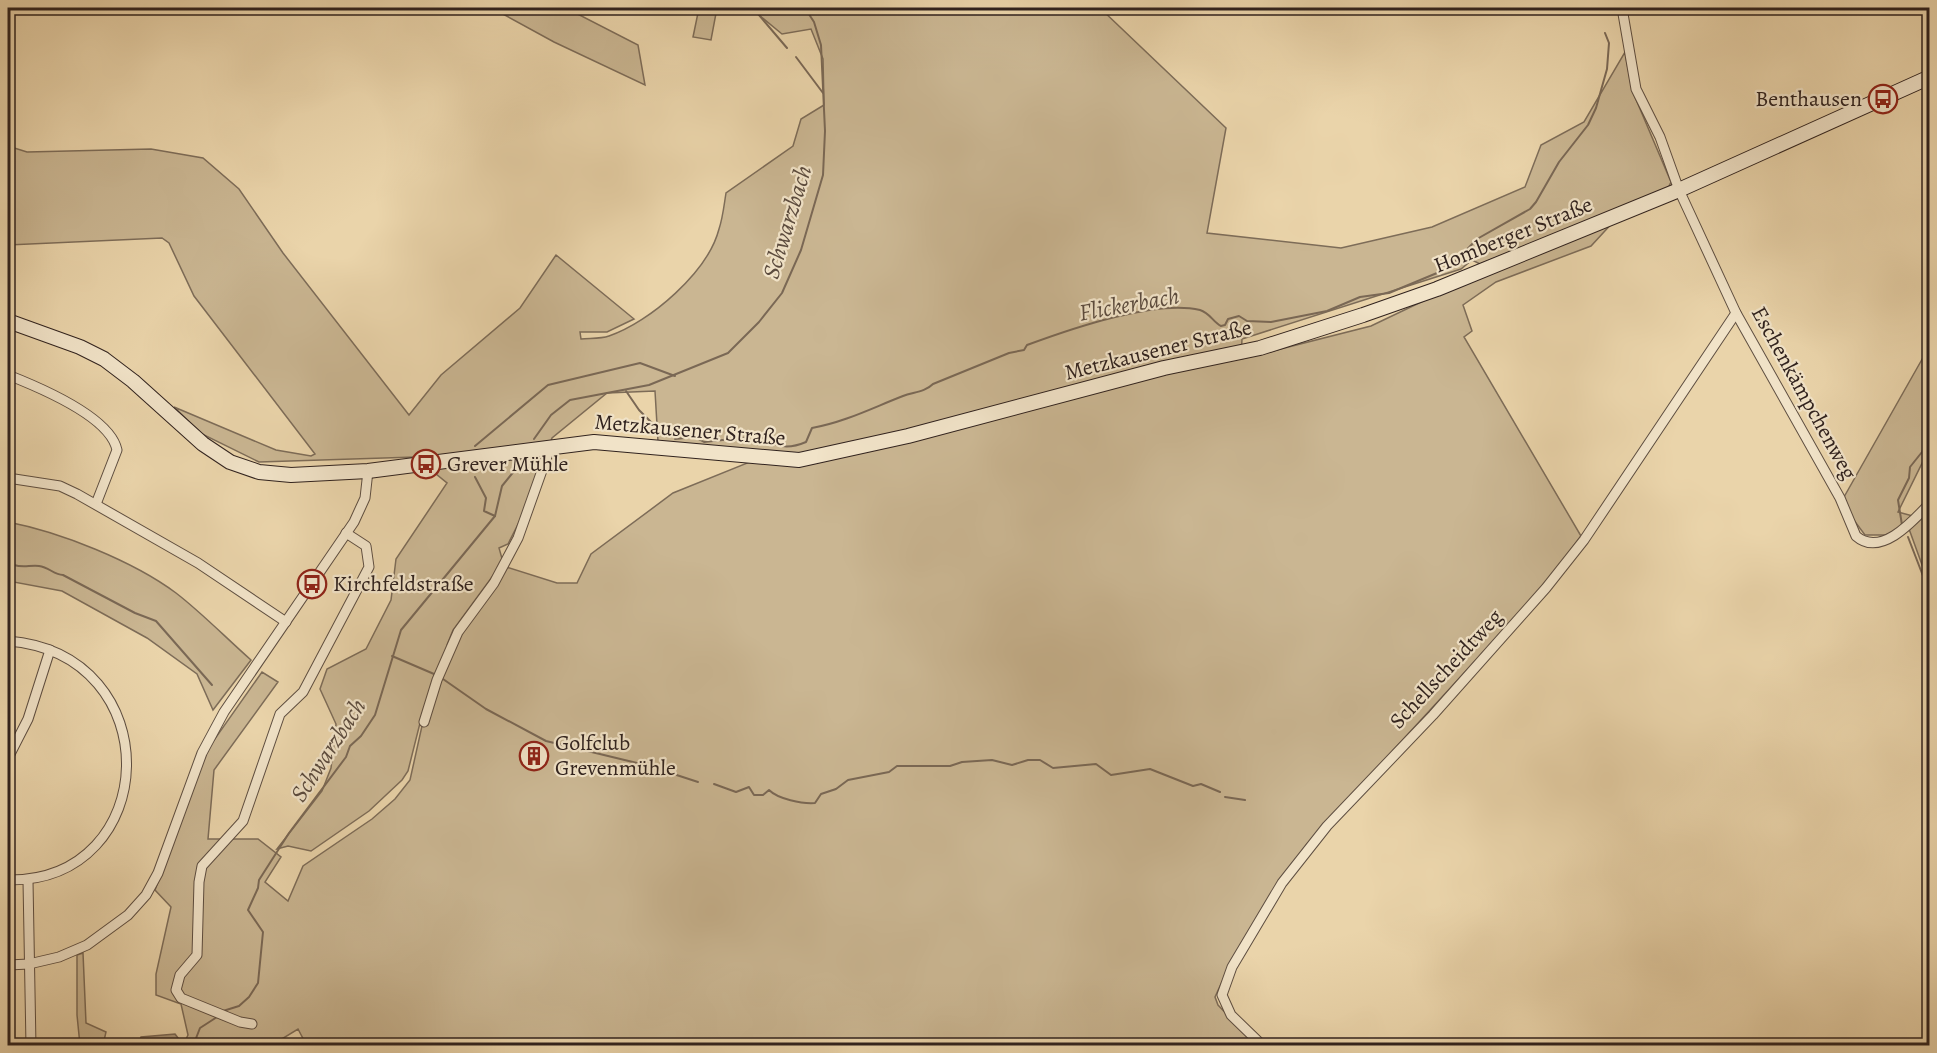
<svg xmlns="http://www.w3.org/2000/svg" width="1937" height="1053" viewBox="0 0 1937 1053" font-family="Alegreya,serif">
<rect width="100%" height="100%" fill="#ead4aa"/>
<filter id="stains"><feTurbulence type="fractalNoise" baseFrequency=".00333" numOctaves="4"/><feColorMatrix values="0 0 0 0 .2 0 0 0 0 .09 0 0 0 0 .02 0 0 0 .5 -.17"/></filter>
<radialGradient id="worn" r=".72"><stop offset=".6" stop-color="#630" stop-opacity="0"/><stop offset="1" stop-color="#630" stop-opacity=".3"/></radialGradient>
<g fill="#cab692" stroke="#7d6c58" stroke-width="1.5" fill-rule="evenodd">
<polygon points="492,8 566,8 638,45 645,85 554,42"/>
<polygon points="699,8 717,8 711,40 693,37"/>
<path d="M 755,8 L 1100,8 L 1226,128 L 1207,233 L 1341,248 L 1432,227 L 1525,187 L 1541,145 L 1584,122 L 1625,52 L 1632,90 L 1671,182 L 1668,188 L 1480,264 L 1472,260 L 1461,269 L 1242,339 L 1241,359 L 1371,326 L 1486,271 L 1615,220 L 1591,246 L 1496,282 L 1463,305 L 1472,331 L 1464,337 L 1581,536 L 1544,586 L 1307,844 C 1272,892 1239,943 1215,997 L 1218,1005 L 1257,1046 L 307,1046 L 298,1029 L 272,1045 L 183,1045 L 188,1035 L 181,1004 L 156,995 L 156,974 L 171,907 L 155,890 L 207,750 L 262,672 L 278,682 L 214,770 L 208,839 L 258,839 L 281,857 L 265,882 L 288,901 L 303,866 L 372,819 L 395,799 L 410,780 L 426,708 L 424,707 L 408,771 L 402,780 L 369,811 L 311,851 L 288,846 L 277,849 L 322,791 L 331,768 L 336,724 L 320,689 L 327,669 L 366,649 L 391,600 L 396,559 L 447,483 L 415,457 L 259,462 L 202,434 L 174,407 L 276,450 L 311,456 L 315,454 L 194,296 L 169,243 L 162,238 L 8,245 L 8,146 L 27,152 L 151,149 L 203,158 L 239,189 L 283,253 L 409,415 L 441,375 L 520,308 L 556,255 L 634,319 L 607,332 L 580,332 L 581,339 C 590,338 600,339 609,336 C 650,322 708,272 719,229 C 723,217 724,205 726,193 L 793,146 L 801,119 L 824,105 L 823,59 L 811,29 L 782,34 L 759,15 ZM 655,391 L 658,442 L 767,455 L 673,493 L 591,554 L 577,583 L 557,583 L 503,566 L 447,645 L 453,630 L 503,562 L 499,548 L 508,544 L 531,499 L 552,438 L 607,393 Z"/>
<polygon points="1929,347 1929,449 1898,512 1920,518 1929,511 1929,584 1909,529 1885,535 1865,535 1850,515 1844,497"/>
<path d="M 8,522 C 60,532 133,561 176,593 C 202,613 226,638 251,660 L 213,710 L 197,674 L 147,638 L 62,591 L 8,581 Z"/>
<polygon points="83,953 86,1023 106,1032 103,1045 80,1045 77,1015 77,955"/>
</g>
<polygon fill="#ab977a" stroke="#7a6855" stroke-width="1.5" points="175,1034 181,1042 180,1045 138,1045 141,1037"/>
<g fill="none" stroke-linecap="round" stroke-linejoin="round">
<g stroke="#7a6855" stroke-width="2">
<polyline points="753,8 787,48"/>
<polyline points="796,57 823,93"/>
<polyline points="626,391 639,410 654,425 655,432 666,436"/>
<polyline points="534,439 551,415 570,400 649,385 728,353 759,322 782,293 801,250 823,175 825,131 821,45 814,22 805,8"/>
<path d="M 675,439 L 695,437 L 704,442 L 760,436 C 776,447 787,450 806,442 L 812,428 C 845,422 872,408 903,396 C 914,392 925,392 933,384 L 1009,353 L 1024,350 L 1027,345 C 1070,329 1155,299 1200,310 C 1210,313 1213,322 1221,326 L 1225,325 L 1228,319 L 1239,316 L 1247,321 L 1271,322 L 1327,311 L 1360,297 L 1389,293 L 1449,268 L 1477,239 L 1530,209 L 1536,202 L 1559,162 L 1588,125 L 1596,108 L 1607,69 L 1609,43 L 1605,33"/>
<polyline points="475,446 548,385 640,363 675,376"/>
<polyline points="475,477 486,498 484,511 495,516"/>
<polyline points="1902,525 1898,500 1909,478 1910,467 1922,452 1930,435"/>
<polyline points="1908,537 1930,594"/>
<polyline points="8,558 11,558"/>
<path d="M 14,565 C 23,568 30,565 39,566 C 49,567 54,575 63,575 L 135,613 L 156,621 L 212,685"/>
<polyline points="392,656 434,674"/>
<polyline points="443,679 486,709 546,741 637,763"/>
<polyline points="649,766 698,782"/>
<path d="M 714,784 L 736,792 L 749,787 L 754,795 L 763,795 L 769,790 C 778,799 802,804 815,803 L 821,794 L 836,789 L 848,780 L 889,772 L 897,766 L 950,766 L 962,762 L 992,760 L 1012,765 L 1028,760 L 1040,760 L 1053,768 L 1096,764 L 1111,775 L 1150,769 L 1193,786 L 1201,784 L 1220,792"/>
<polyline points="1225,797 1245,800"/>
<polyline points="223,1011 239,1006 249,997 258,983 263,932 248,910 258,888 259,880 289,833 346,757 350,746 361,736 375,715 401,630 495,516 502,486 519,465"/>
<polyline points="193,1046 200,1028 217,1017"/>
</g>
<g stroke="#5e4e41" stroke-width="11">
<g id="street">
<path d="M 1622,8 L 1636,89 L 1660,137 L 1679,190 L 1736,313 L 1840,498 L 1856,536 C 1881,558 1914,520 1930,503"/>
<path d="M 8,375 C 36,386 110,416 117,450 L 96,504"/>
<polyline points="8,478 60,486 77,494 198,563 286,622"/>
<path d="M 8,641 C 170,654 162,882 8,880"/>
<polyline points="424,722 437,680 458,632 494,583 518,538 550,448"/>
<polyline points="8,758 28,719 50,650"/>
<polyline points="28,881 31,1046"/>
<polyline points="8,965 29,964 59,957 87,945 128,915 146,895 158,873 202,753 224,712 354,522 365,498 368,471"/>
<polyline points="252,1024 240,1022 181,998 176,990 180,975 197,955 199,882 202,866 243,821 280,714 303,692 369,567 366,546 346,533"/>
<polyline points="1263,1046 1231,1015 1222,995 1232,967 1282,883 1327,826 1433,715 1546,588 1584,540 1736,313"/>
</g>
</g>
<g stroke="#30221e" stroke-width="16">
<polyline id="secondary" points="8,321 80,347 104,359 133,381 203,444 230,462 259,472 291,475 368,471 594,442 799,460 908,436 1164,368 1260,348 1363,315 1437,289 1679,190 1930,77"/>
</g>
<use href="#street" stroke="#f1e3c8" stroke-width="9"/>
<use href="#secondary" stroke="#f1e3c8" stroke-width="14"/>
</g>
<defs>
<g id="bus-ring" transform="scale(1.5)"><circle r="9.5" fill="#f1e3c8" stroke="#8f2418" stroke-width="1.5"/><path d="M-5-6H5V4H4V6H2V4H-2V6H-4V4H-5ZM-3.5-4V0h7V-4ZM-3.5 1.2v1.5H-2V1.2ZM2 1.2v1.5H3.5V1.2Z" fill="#8f2418"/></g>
<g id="building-ring" transform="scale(1.5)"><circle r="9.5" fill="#f1e3c8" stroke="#8f2418" stroke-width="1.5"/><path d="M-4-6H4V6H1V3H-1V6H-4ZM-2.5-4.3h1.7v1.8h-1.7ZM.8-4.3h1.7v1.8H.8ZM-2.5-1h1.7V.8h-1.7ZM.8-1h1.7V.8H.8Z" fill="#8f2418"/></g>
</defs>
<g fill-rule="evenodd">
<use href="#bus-ring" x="1883" y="99"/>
<use href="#bus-ring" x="426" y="464"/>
<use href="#bus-ring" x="312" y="584"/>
<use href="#building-ring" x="534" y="756"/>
</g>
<g text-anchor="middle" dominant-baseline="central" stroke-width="4.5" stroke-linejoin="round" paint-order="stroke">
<g font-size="22" fill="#30221e" stroke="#f1e3c8" text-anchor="start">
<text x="1862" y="99" text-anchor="end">Benthausen</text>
<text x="447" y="464">Grever Mühle</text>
<text x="333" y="584">Kirchfeldstraße</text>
<text x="555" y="743">Golfclub<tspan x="555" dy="25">Grevenmühle</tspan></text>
</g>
<g font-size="22" fill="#30221e" stroke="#f1e3c8">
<text transform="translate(1513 235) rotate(-22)">Homberger Straße</text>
<text transform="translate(1158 350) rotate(-14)">Metzkausener Straße</text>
<text transform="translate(1804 393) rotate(61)">Eschenkämpchenweg</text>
<text transform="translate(690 430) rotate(5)">Metzkausener Straße</text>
<text transform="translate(1446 669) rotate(-47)">Schellscheidtweg</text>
</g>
<g font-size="24" font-style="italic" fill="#5b4b3e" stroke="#f1e3c8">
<text transform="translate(787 222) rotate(-73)">Schwarzbach</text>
<text transform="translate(1129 304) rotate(-10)">Flickerbach</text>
<text transform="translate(328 750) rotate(-57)">Schwarzbach</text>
</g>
</g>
<rect width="1937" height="1053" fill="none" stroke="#ead4aa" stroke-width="30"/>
<rect x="9" y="9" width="1919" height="1035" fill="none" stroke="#30221e" stroke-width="3"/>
<rect x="15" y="15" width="1907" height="1023" fill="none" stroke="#30221e" stroke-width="1.5"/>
<rect width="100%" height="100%" filter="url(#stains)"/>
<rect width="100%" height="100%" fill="url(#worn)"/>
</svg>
